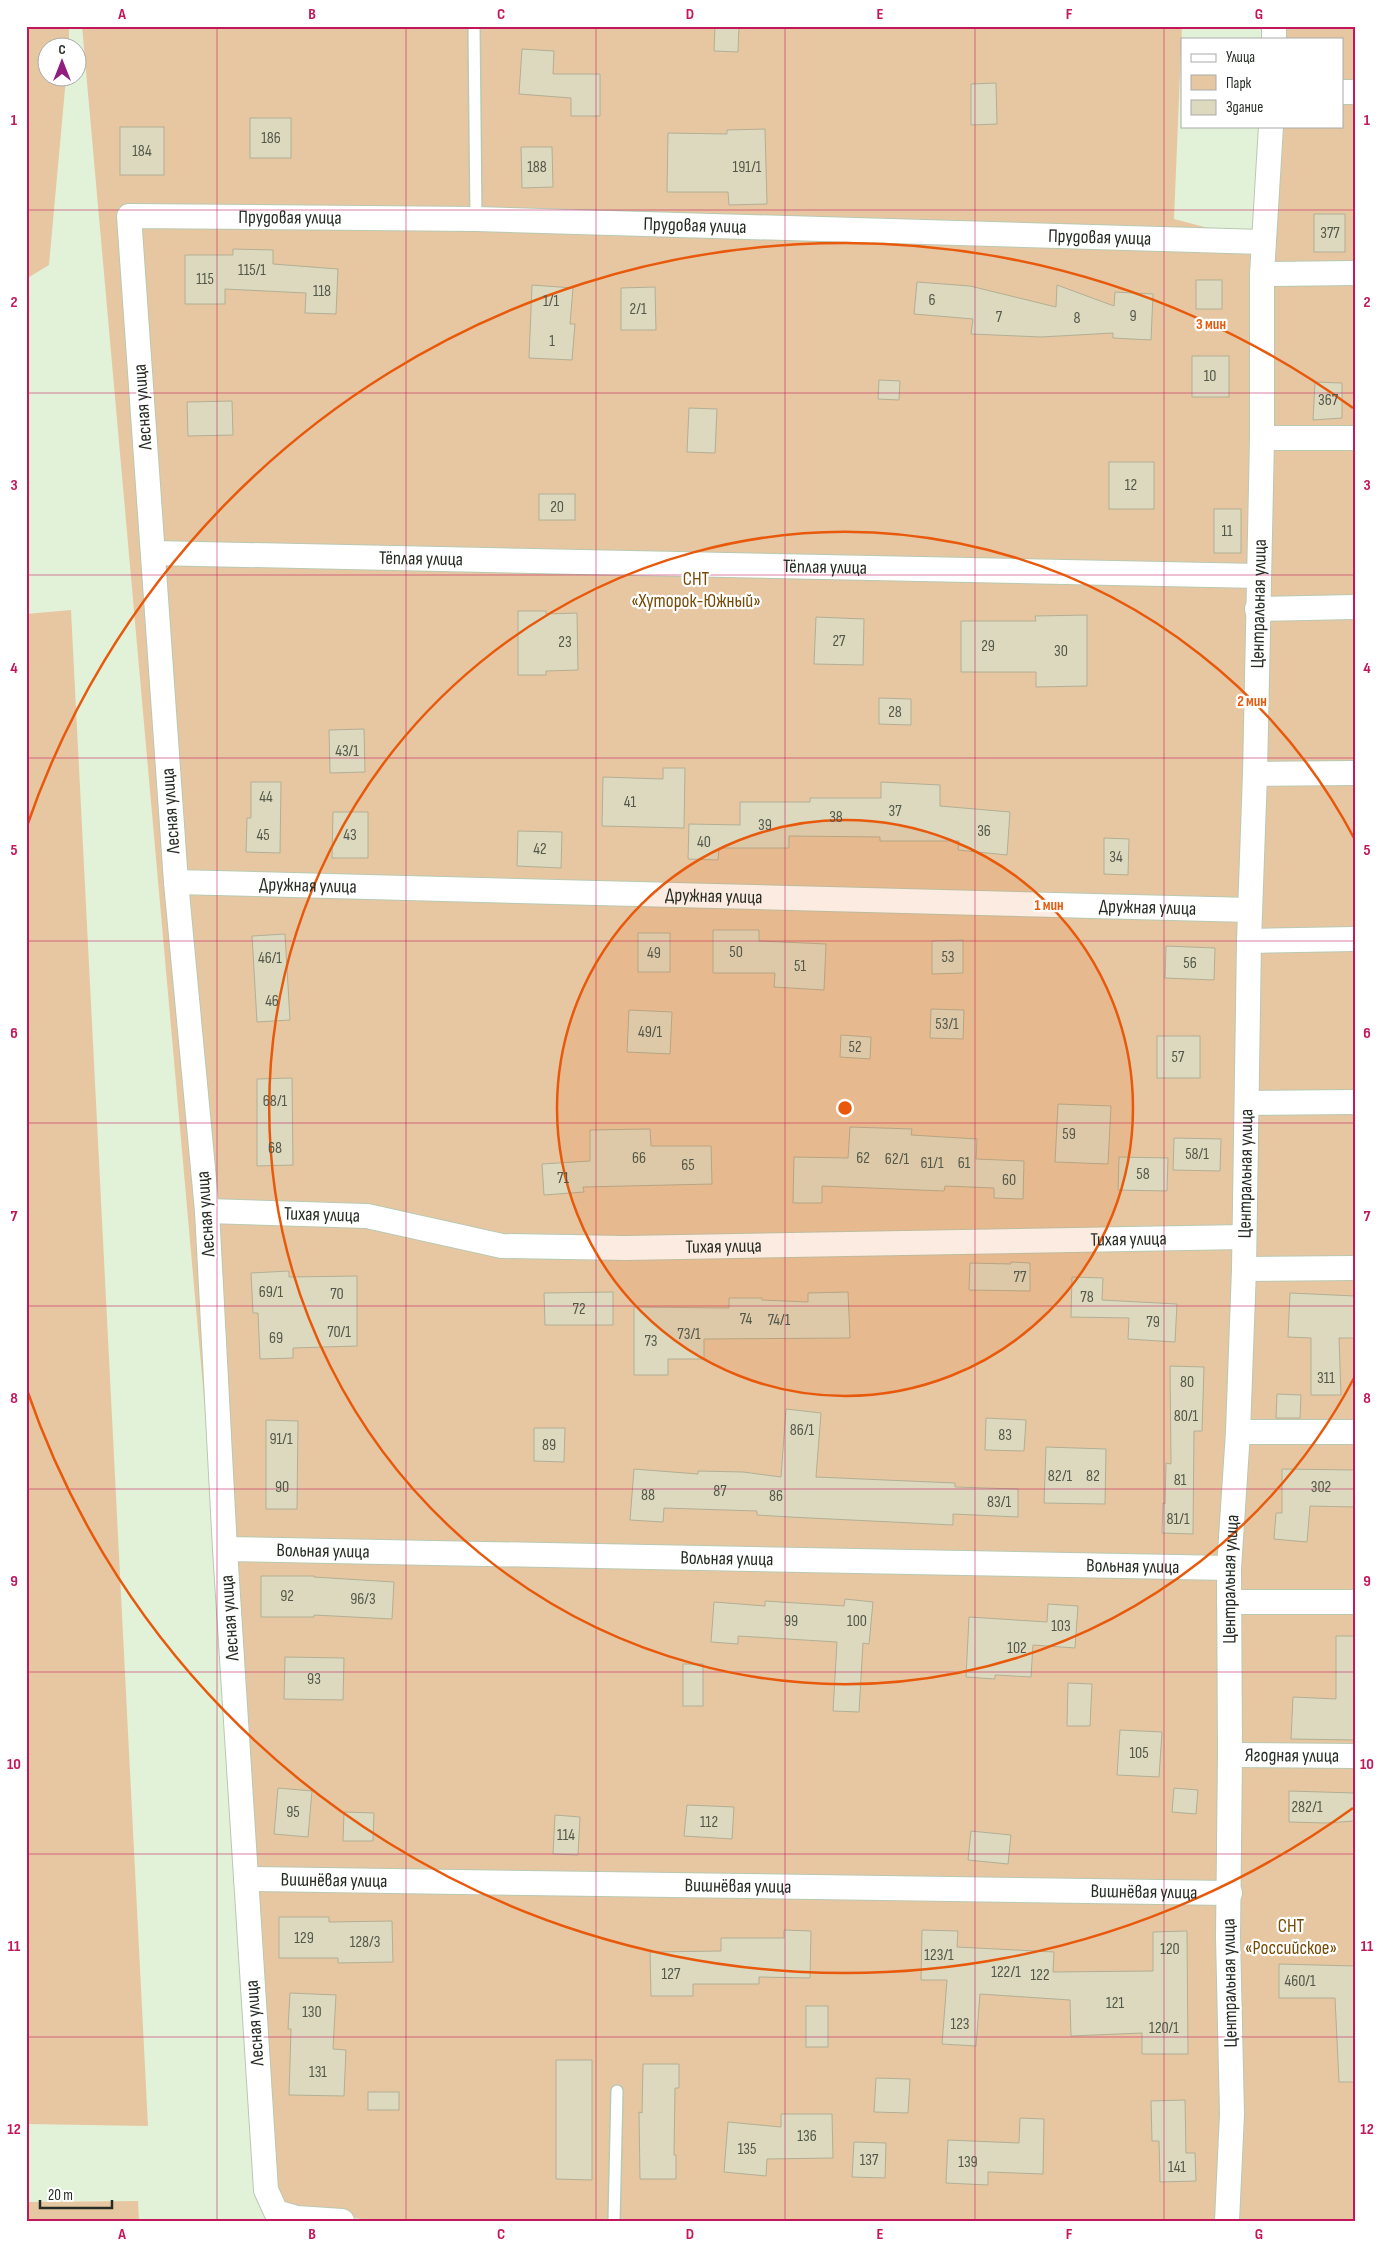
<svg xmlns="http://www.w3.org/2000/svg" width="1381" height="2247" viewBox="0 0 1381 2247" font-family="'Sofia Sans Condensed',sans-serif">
<rect width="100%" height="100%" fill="#e2f2d9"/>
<g fill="#e7c7a2">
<polygon points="26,26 69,26 69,47 48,48 48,78 66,78 49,265 26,279"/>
<polygon points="82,26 1182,26 1174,219 1262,242 1271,126 1342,126 1342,39 1274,39 1274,26 1355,26 1355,2221 378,2221 276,2208"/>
<polygon points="71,610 148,2126 26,2124 26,614"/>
<polygon points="138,2201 139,2221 26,2221 26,2202"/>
</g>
<g fill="#dcd9be" stroke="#b2af94">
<polygon points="715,26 739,26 738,52 714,51"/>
<polygon points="522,49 554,51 553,74 600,74 600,116 571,116 571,98 519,94"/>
<polygon points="996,83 997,124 971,125 971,84"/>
<rect x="250" y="118" width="41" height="40"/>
<rect x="120" y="127" width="44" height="48"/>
<polygon points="765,129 767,204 729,205 728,192 667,192 668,133 727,134 727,130"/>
<polygon points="521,147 552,147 553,187 522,188"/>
<rect x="1314" y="214" width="31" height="38"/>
<polygon points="233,249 273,250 273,264 338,269 336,314 305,313 306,293 225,289 225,304 185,304 185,255 233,255"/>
<rect x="1196" y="280" width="26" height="29"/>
<polygon points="917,282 970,286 1056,307 1057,285 1114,306 1115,292 1153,294 1151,340 1113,338 1113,333 1041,337 971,334 973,319 914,314"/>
<polygon points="532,285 573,288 570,324 575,324 572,360 529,358"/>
<polygon points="655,287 656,330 621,330 621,288"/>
<rect x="1192" y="356" width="37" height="41"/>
<polygon points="879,380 900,381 899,400 878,399"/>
<polygon points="1315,382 1342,383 1342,418 1313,420"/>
<polygon points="232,401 233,435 188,436 187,402"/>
<polygon points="689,408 717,409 715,453 687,452"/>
<rect x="1109" y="462" width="45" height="47"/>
<rect x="539" y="494" width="36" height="26"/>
<rect x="1214" y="509" width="27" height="44"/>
<polygon points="518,611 546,611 546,614 577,613 578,670 546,671 546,675 518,675"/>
<polygon points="1087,615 1087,686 1036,687 1036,672 961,672 961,621 1036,621 1035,616"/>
<polygon points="816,617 864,619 863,665 814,664"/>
<polygon points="879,698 911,699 911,725 879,724"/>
<polygon points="364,729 365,772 330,773 329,730"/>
<polygon points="663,768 685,768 684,828 602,826 603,777 663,779"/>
<polygon points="251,782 281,782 280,853 246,852 247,818 251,818"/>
<polygon points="881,782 940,785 940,806 1010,812 1007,855 958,850 959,841 880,841 880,837 789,836 789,848 719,848 718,860 688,859 689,824 740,825 740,802 810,802 810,798 881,798"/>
<polygon points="333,812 368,812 368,858 332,858"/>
<polygon points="518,831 562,832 561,868 517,866"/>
<polygon points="1104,838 1129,839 1128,875 1104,874"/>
<polygon points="713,930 759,930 759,941 826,944 824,990 774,987 775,973 713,973"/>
<rect x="638" y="933" width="32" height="39"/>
<polygon points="285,934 290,1020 257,1022 252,936"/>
<polygon points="963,940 963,973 932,974 932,941"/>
<polygon points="1166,946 1215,948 1214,980 1165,978"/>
<polygon points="931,1009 964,1010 963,1039 930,1038"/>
<polygon points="629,1010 672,1012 670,1054 627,1052"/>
<polygon points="841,1035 871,1037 870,1059 840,1057"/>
<rect x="1157" y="1036" width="43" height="42"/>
<polygon points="292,1078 293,1165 257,1166 257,1079"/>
<polygon points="1058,1104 1111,1106 1108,1164 1055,1162"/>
<polygon points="850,1127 912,1129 911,1135 977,1139 976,1159 1024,1161 1023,1199 994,1198 994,1188 945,1186 944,1191 822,1186 822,1203 793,1203 794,1157 848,1158"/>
<polygon points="650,1129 651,1146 711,1146 712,1184 583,1187 584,1192 544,1195 542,1164 590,1161 590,1130"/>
<polygon points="1174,1138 1221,1139 1220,1171 1173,1170"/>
<polygon points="1119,1157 1168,1158 1167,1191 1118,1190"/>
<polygon points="1011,1262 1030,1263 1030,1291 969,1290 970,1263 1011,1264"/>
<polygon points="289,1271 289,1277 357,1276 357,1346 293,1348 293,1358 260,1359 258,1313 253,1313 251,1273"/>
<polygon points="1072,1277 1103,1278 1102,1300 1177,1304 1175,1342 1128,1339 1129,1318 1071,1317"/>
<polygon points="613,1292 613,1325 545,1325 544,1293"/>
<polygon points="848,1292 850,1338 704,1339 704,1359 668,1359 668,1375 634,1375 634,1307 729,1308 729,1298 762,1298 762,1300 808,1302 808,1293"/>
<polygon points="1290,1293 1355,1296 1355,1338 1339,1338 1341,1395 1311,1395 1311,1338 1288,1337"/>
<polygon points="1170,1366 1204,1367 1202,1431 1194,1431 1193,1534 1162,1533 1163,1503 1165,1504 1166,1463 1171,1464"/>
<polygon points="1277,1394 1301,1395 1300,1418 1276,1418"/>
<polygon points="786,1409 821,1413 816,1477 955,1483 955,1487 1018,1489 1018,1517 953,1514 953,1525 790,1517 757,1515 757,1511 664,1508 663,1522 630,1520 634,1469 698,1474 698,1471 743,1472 781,1477"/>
<polygon points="986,1418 1026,1420 1024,1451 985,1450"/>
<polygon points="266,1420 298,1421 297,1509 266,1509"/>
<polygon points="534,1428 565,1428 564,1462 534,1461"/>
<polygon points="1046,1447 1106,1449 1105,1504 1044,1503"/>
<polygon points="1282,1469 1355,1470 1355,1507 1310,1506 1307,1542 1274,1539 1276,1513 1282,1513"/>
<polygon points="261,1576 314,1576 314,1577 394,1582 392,1619 314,1615 314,1617 261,1617"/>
<polygon points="845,1599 873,1602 869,1644 863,1643 859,1712 833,1711 837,1642 738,1636 738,1644 711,1642 714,1602 765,1606 765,1601 844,1606"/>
<polygon points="1048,1604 1078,1606 1075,1648 1033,1645 1031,1677 995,1675 995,1679 966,1677 969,1617 1047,1622"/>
<polygon points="1336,1636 1355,1636 1355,1740 1291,1739 1293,1697 1336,1699"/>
<polygon points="285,1657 344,1658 343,1700 284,1699"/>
<rect x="683" y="1664" width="20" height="42"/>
<polygon points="1068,1683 1092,1684 1090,1726 1067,1726"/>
<polygon points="1120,1730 1162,1732 1159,1777 1117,1775"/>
<polygon points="278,1788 312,1791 308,1837 274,1834"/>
<polygon points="1174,1788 1198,1790 1196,1814 1172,1812"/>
<polygon points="1289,1791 1355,1793 1355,1821 1325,1823 1289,1822"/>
<polygon points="687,1805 734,1807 732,1839 684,1836"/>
<polygon points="344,1812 374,1813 373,1841 343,1841"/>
<polygon points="555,1815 580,1817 578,1855 553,1854"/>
<polygon points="971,1831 1011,1835 1008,1864 968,1860"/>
<polygon points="279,1917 329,1917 329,1922 392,1921 393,1962 338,1963 338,1958 279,1958"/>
<polygon points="784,1930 811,1931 810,1978 759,1977 759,1984 693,1984 693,1996 651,1996 650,1952 721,1951 721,1938 784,1938"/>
<polygon points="922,1930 958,1931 957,1947 1054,1952 1053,1972 1153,1971 1153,1932 1187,1931 1188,2054 1142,2054 1142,2033 1071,2036 1070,2000 980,1994 976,2046 942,2044 947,1980 921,1980"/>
<polygon points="1279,1964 1355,1966 1355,2082 1339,2082 1335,1998 1279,1998"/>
<polygon points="290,1993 336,1995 333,2049 346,2050 344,2096 289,2095 291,2029 288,2029"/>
<rect x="806" y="2006" width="22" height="41"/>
<polygon points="556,2060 592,2060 592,2180 556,2179"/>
<polygon points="643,2064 679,2064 679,2088 675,2088 674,2155 676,2155 676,2179 640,2179 639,2112 642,2113"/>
<polygon points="876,2078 910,2079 908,2113 874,2112"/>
<rect x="368" y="2092" width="31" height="18"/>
<polygon points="1185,2100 1186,2153 1195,2153 1196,2181 1160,2182 1159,2141 1152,2141 1151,2101"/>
<polygon points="781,2114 832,2114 833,2158 767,2159 766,2176 724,2172 728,2122 781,2127"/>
<polygon points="1020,2118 1044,2119 1043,2174 988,2172 988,2185 946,2183 948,2140 1019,2143"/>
<polygon points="854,2142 886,2143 885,2178 852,2177"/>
</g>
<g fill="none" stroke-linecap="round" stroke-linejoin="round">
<g stroke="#b9c9b1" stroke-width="14">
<g id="lane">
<polyline points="474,26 476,219"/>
<polyline points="614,2221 617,2091"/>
</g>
</g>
<g stroke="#b9c9b1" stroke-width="26">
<g id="street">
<polyline points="1274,39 1274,26"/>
<polyline points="1342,92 1355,92"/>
<polyline points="1262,274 1355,273"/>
<polyline points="1262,438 1355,438"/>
<path id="s1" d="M 153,553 L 1259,576"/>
<polyline points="1257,609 1355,607"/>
<polyline points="1255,774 1355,773"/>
<path id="s2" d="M 176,882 L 1250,910"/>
<polyline points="1249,941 1355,939"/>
<polyline points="1247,1103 1355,1102"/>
<path id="s3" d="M 207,1211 L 367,1216 L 502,1246 L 625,1248 L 1244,1237"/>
<polyline points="1244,1269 1355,1268"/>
<polyline points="1238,1432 1355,1432"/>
<path id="s4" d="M 225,1549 L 1229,1568"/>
<polyline points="1229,1602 1355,1602"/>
<path id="s5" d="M 1230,1755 L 1355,1756"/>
<path id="s6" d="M 246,1879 L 1230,1893"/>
<path id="s7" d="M 342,2221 L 297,2218 L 276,2212 L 266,2190 L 225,1549 L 207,1211 L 176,882 L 129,216 L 476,219 L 1263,242"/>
<path id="s8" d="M 1227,2221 L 1232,2114 L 1228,1937 L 1230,1755 L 1229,1568 L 1238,1432 L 1244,1269 L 1249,941 L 1255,774 L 1262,438 L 1262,274 L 1271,126"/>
</g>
</g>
<use href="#lane" stroke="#fff" stroke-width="11"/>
<use href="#street" stroke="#fff" stroke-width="24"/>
</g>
<path fill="none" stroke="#c2185b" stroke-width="1" stroke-opacity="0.55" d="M 217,26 L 217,2221M 406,26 L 406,2221M 596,26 L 596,2221M 785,26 L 785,2221M 975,26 L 975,2221M 1164,26 L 1164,2221M 26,210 L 1355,210M 26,393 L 1355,393M 26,575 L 1355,575M 26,758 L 1355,758M 26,941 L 1355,941M 26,1123 L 1355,1123M 26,1306 L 1355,1306M 26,1489 L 1355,1489M 26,1672 L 1355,1672M 26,1854 L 1355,1854M 26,2037 L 1355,2037"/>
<circle cx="845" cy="1108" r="288" fill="#e8590c" fill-opacity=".12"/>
<g fill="none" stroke="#e8590c" stroke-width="2.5">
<circle cx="845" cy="1108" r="288"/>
<path d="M1354 1378A576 576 0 1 1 1354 838"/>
<path d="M1353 1808A865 865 0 0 1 27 1390M27 826A865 865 0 0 1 1353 408"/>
</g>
<g text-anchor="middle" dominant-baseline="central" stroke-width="4.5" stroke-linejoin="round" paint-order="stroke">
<g font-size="16" fill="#54584a">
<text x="271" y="138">186</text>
<text x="142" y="151">184</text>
<text x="537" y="167">188</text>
<text x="747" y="167">191/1</text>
<text x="1330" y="233">377</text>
<text x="252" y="270">115/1</text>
<text x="205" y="279">115</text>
<text x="322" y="291">118</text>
<text x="932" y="300">6</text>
<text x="551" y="301">1/1</text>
<text x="638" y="309">2/1</text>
<text x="1133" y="316">9</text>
<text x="999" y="317">7</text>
<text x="1077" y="318">8</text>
<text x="552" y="341">1</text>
<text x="1210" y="376">10</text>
<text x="1328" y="400">367</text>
<text x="1131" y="485">12</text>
<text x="557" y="507">20</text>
<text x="1227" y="531">11</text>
<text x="839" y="641">27</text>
<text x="565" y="642">23</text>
<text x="988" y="646">29</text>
<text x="1061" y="651">30</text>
<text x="895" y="712">28</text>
<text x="347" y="751">43/1</text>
<text x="266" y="797">44</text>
<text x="630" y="802">41</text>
<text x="895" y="811">37</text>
<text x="836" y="817">38</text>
<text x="765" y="825">39</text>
<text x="984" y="831">36</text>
<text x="263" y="835">45</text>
<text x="350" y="835">43</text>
<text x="704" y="842">40</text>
<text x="540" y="849">42</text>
<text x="1116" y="857">34</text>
<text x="736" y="952">50</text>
<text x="654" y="953">49</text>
<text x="948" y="957">53</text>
<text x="270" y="958">46/1</text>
<text x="1190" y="963">56</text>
<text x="800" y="966">51</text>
<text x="272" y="1001">46</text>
<text x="947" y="1024">53/1</text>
<text x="650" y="1032">49/1</text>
<text x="855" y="1047">52</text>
<text x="1178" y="1057">57</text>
<text x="275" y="1101">68/1</text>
<text x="1069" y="1134">59</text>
<text x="275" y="1148">68</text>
<text x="1197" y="1154">58/1</text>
<text x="639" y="1158">66</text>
<text x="863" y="1158">62</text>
<text x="897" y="1159">62/1</text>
<text x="932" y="1163">61/1</text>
<text x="964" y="1163">61</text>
<text x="688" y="1165">65</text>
<text x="1143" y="1174">58</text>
<text x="563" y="1178">71</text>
<text x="1009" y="1180">60</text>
<text x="1020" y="1277">77</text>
<text x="271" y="1292">69/1</text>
<text x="337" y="1294">70</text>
<text x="1087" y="1297">78</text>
<text x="579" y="1309">72</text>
<text x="746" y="1319">74</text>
<text x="779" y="1320">74/1</text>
<text x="1153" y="1322">79</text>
<text x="339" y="1332">70/1</text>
<text x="689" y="1334">73/1</text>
<text x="276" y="1338">69</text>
<text x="651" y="1341">73</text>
<text x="1326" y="1378">311</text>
<text x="1187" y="1382">80</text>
<text x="1186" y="1416">80/1</text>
<text x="802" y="1430">86/1</text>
<text x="1005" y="1435">83</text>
<text x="281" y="1439">91/1</text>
<text x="549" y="1445">89</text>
<text x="1060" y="1476">82/1</text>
<text x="1093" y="1476">82</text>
<text x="1180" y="1480">81</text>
<text x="282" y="1487">90</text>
<text x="1321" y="1487">302</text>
<text x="720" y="1491">87</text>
<text x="648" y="1495">88</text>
<text x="776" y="1496">86</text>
<text x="999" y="1502">83/1</text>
<text x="1178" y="1519">81/1</text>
<text x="287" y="1596">92</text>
<text x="363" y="1599">96/3</text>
<text x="791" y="1621">99</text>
<text x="857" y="1621">100</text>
<text x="1061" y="1626">103</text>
<text x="1017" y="1648">102</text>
<text x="314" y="1679">93</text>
<text x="1139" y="1753">105</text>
<text x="1307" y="1807">282/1</text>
<text x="293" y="1812">95</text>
<text x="709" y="1822">112</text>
<text x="566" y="1835">114</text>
<text x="304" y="1938">129</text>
<text x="365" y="1942">128/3</text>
<text x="1170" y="1949">120</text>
<text x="939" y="1955">123/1</text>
<text x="1006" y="1972">122/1</text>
<text x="671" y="1974">127</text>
<text x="1040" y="1975">122</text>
<text x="1300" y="1981">460/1</text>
<text x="1115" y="2003">121</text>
<text x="312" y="2012">130</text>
<text x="960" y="2024">123</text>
<text x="1164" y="2028">120/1</text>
<text x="318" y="2072">131</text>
<text x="807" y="2136">136</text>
<text x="747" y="2149">135</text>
<text x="869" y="2160">137</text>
<text x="968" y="2162">139</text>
<text x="1177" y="2167">141</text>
</g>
<g font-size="19" fill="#272d24" stroke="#fff">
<text stroke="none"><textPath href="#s7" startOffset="2231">Прудовая улица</textPath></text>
<text stroke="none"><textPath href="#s7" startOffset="2636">Прудовая улица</textPath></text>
<text stroke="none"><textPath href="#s7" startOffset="3041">Прудовая улица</textPath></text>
<text transform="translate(143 407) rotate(-94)">Лесная улица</text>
<text stroke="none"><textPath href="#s1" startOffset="268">Тёплая улица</textPath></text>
<text stroke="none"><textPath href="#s1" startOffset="672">Тёплая улица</textPath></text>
<text stroke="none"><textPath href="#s8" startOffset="1618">Центральная улица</textPath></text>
<text transform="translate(171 811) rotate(-94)">Лесная улица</text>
<text stroke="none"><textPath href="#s2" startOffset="132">Дружная улица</textPath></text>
<text stroke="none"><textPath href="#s2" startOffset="538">Дружная улица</textPath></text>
<text stroke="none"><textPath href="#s2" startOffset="972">Дружная улица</textPath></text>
<text stroke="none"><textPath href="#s8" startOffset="1048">Центральная улица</textPath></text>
<text transform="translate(206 1214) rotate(-94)">Лесная улица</text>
<text stroke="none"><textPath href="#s3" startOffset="115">Тихая улица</textPath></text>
<text stroke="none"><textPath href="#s3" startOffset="925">Тихая улица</textPath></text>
<text stroke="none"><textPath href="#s3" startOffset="520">Тихая улица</textPath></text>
<text stroke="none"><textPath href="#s4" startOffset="98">Вольная улица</textPath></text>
<text stroke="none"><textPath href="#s4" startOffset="502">Вольная улица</textPath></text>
<text stroke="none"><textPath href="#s4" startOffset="908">Вольная улица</textPath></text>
<text stroke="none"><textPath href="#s8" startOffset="642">Центральная улица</textPath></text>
<text transform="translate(230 1618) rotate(-94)">Лесная улица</text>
<text stroke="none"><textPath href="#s5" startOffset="62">Ягодная улица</textPath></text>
<text stroke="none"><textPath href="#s6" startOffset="88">Вишнёвая улица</textPath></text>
<text stroke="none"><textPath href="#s6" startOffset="492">Вишнёвая улица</textPath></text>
<text stroke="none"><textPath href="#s6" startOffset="898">Вишнёвая улица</textPath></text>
<text transform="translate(1230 1983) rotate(-91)">Центральная улица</text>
<text transform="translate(255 2023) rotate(-94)">Лесная улица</text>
</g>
<g font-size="19" fill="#764b06" stroke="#fff">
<text x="696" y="579">СНТ<tspan x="696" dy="22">«Хуторок-Южный»</tspan></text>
<text x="1291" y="1926">СНТ<tspan x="1291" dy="22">«Российское»</tspan></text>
</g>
</g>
<circle cx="845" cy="1108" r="8" fill="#e8590c" stroke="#fff" stroke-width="2.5"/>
<g font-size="15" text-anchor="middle" font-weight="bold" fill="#e8590c" stroke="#fff" stroke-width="4.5" stroke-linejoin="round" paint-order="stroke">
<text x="1211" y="329">3 мин</text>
<text x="1252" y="706">2 мин</text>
<text x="1049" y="910">1 мин</text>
</g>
<rect width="1381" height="2247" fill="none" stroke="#ffffff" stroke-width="55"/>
<rect x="1181" y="38" width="162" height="90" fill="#ffffff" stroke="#a9aba7"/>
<rect x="1191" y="54" width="25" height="8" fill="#ffffff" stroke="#a9aba7"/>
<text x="1226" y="62" font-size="15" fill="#272d24">Улица</text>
<rect x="1191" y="75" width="25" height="15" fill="#e7c7a2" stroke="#a9aba7"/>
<text x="1226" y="88" font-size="15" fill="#272d24">Парк</text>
<rect x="1191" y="100" width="25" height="15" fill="#dcd9be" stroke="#a9aba7"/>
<text x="1226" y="112" font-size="15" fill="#272d24">Здание</text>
<g transform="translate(62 62)"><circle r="24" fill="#ffffff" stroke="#a9aba7"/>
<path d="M0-4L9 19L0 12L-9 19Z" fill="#911d7d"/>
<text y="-8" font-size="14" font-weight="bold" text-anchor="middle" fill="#272d24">С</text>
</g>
<path d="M40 2200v8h72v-8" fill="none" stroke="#272d24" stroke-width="2.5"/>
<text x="48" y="2200" font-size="15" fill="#272d24" stroke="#ffffff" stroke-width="4" paint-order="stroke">20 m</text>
<rect x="28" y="28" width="1326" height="2192" fill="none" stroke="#c2185b" stroke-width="2"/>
<g font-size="16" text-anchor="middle" font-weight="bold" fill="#c2185b">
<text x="122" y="19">A</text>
<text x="312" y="19">B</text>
<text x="501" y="19">C</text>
<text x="690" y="19">D</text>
<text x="880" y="19">E</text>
<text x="1069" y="19">F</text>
<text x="1259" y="19">G</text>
<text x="14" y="125">1</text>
<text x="1367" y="125">1</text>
<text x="14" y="307">2</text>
<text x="1367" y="307">2</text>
<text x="14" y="490">3</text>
<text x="1367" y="490">3</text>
<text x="14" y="673">4</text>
<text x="1367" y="673">4</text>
<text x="14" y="855">5</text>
<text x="1367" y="855">5</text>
<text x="14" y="1038">6</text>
<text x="1367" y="1038">6</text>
<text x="14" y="1221">7</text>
<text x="1367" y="1221">7</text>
<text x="14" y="1403">8</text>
<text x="1367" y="1403">8</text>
<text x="14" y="1586">9</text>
<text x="1367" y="1586">9</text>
<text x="14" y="1769">10</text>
<text x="1367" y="1769">10</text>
<text x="14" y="1951">11</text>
<text x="1367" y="1951">11</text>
<text x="14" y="2134">12</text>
<text x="1367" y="2134">12</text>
<text x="122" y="2239">A</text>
<text x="312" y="2239">B</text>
<text x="501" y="2239">C</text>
<text x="690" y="2239">D</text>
<text x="880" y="2239">E</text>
<text x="1069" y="2239">F</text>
<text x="1259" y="2239">G</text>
</g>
</svg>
